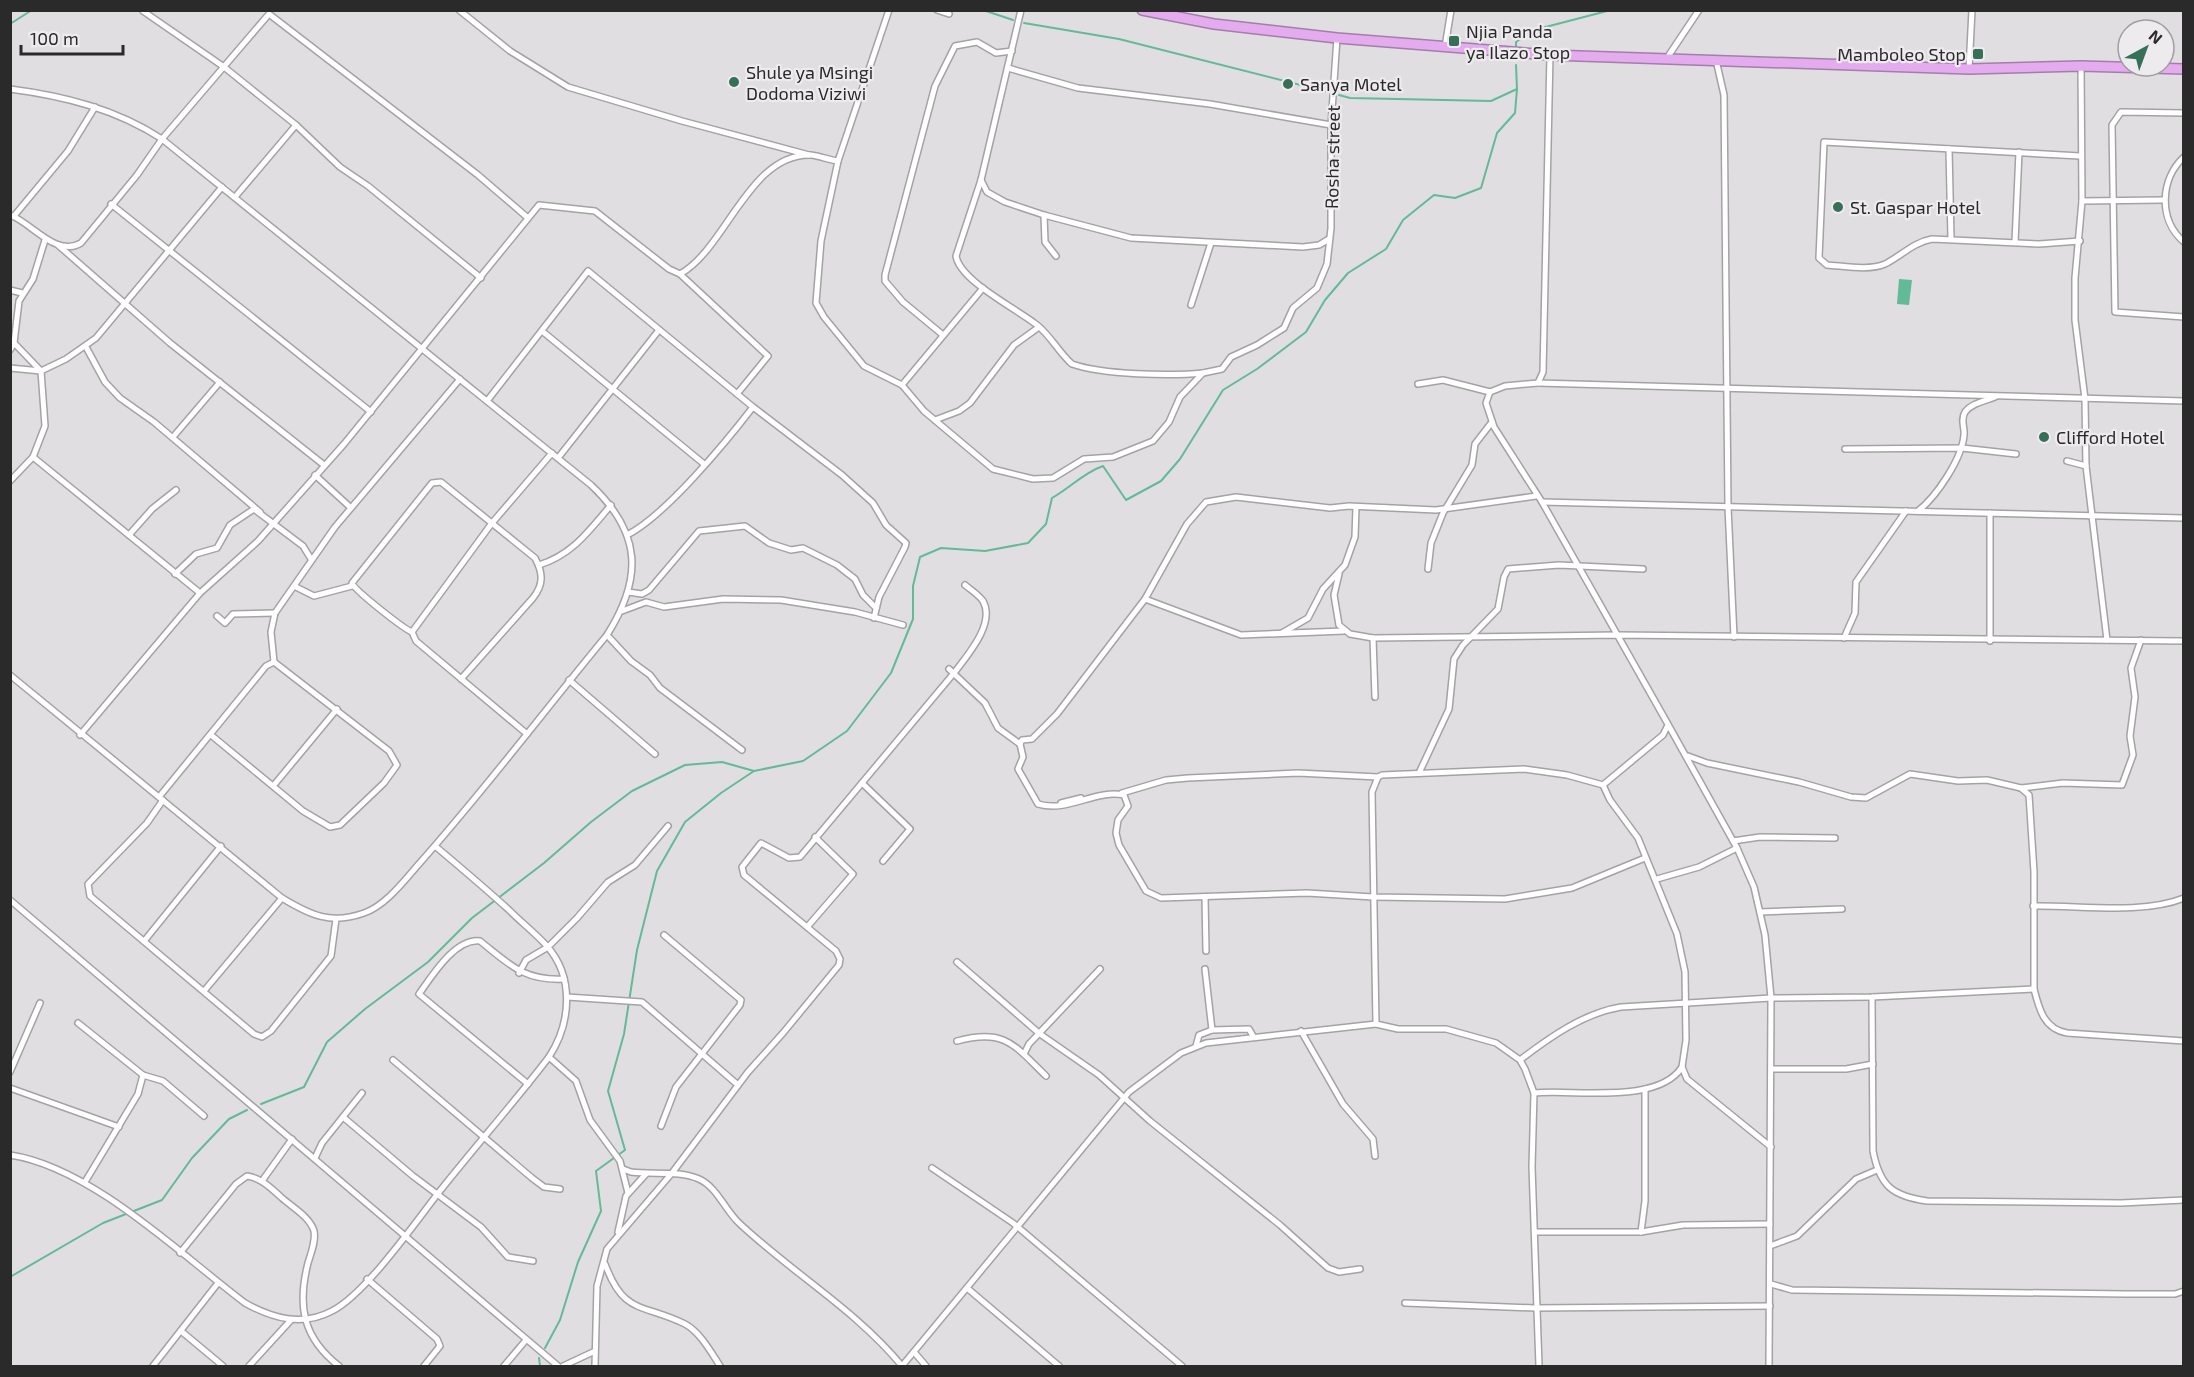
<svg xmlns="http://www.w3.org/2000/svg" width="2194" height="1377" viewBox="0 0 2194 1377" font-family="'Exo 2',sans-serif">
<rect width="100%" height="100%" fill="#e1dee1"/>
<polygon fill="#63ba97" points="1899,279 1912,280 1909,305 1897,304"/>
<g fill="none" stroke-linecap="round" stroke-linejoin="round">
<g stroke="#63ba97" stroke-width="2">
<polyline points="983,10 1013,20"/>
<polyline points="1024,23 1119,39 1328,92"/>
<polyline points="10,24 32,10"/>
<polyline points="1516,47 1516,42 1534,30 1611,10"/>
<polyline points="1339,95 1350,98 1491,101 1517,89 1516,65"/>
<polyline points="261,1104 304,1087 327,1042 365,1009 428,962 472,918 544,863 591,822 632,791 685,765 722,762 754,771"/>
<polyline points="10,1277 103,1223 162,1200 192,1158 229,1119 247,1110"/>
<path d="M 545,1348 L 560,1320 L 578,1262 L 601,1211 L 596,1171 L 625,1150 L 608,1091 L 624,1034 L 637,950 L 657,871 L 685,822 L 721,793 L 754,771 L 803,761 L 847,731 L 891,673 L 913,619 L 913,586 L 920,557 L 941,548 L 985,551 L 1028,543 L 1046,524 L 1052,498 C 1070,488 1083,473 1103,466 L 1126,500 L 1161,481 L 1180,459 L 1223,390 L 1257,369 L 1306,332 L 1325,300 L 1348,273 L 1386,249 L 1403,220 L 1434,195 L 1455,198 L 1481,188 L 1497,133 L 1515,113 L 1517,89"/>
<polyline points="539,1358 540,1366"/>
</g>
<g stroke="#a5a2a5" stroke-width="8">
<g id="street">
<polyline points="459,10 510,51 568,87 682,121 809,155"/>
<polyline points="889,10 838,161 821,241 816,303 824,317 864,366 902,385 924,411 993,469 1033,479 1053,478 1084,459 1113,457 1153,441 1169,422 1180,397 1203,373 1222,369 1231,357 1257,345 1284,328 1293,308 1317,288 1327,264 1331,228 1331,125 1337,38"/>
<polyline points="937,10 949,14"/>
<path d="M 1021,10 L 981,180 L 956,256 C 960,281 1017,309 1037,325 C 1051,336 1059,353 1072,364 C 1103,375 1171,376 1203,373"/>
<polyline points="143,11 224,67 296,125 340,167 368,186 481,278"/>
<polyline points="1445,47 1451,10"/>
<polyline points="1550,55 1543,372 1538,383 1505,386 1490,392 1486,403 1494,427 1542,502 1665,719 1737,848 1754,887 1765,935 1771,998 1769,1366"/>
<polyline points="1667,58 1699,10"/>
<polyline points="1716,60 1724,95 1728,507 1734,637"/>
<polyline points="2081,66 2082,201 2075,278 2075,320 2085,399 2086,466 2107,640"/>
<polyline points="1008,68 1078,88 1210,104 1331,125"/>
<polyline points="1969,69 1972,10"/>
<path d="M 10,89 C 64,96 116,109 162,139 L 591,485 C 642,533 643,578 607,635 C 544,711 484,791 418,865 C 404,881 385,906 364,913 C 331,925 310,915 282,898 L 10,675"/>
<polyline points="2184,113 2121,112 2112,125 2115,312 2184,317"/>
<polyline points="1949,149 1951,239"/>
<path d="M 2080,156 L 1824,142 L 1819,258 L 1827,265 C 1844,266 1869,271 1885,264 C 1901,256 1914,242 1932,239 L 2039,244 L 2080,241"/>
<path d="M 2184,157 C 2160,179 2158,220 2184,242"/>
<polyline points="981,180 987,192 1005,202 1044,215 1131,238 1303,247 1319,245 1329,239"/>
<polyline points="235,197 296,125"/>
<polyline points="2082,201 2164,200"/>
<polyline points="111,204 371,412"/>
<path d="M 10,215 C 31,222 56,258 81,243 L 137,175 L 162,139 L 269,14 L 478,175 L 528,218"/>
<polyline points="1044,215 1045,242 1056,256"/>
<polyline points="14,216 68,151 95,107"/>
<polyline points="2015,242 2019,152"/>
<polyline points="58,245 170,343 324,465"/>
<polyline points="680,274 768,356 737,394"/>
<polyline points="10,290 22,293"/>
<polyline points="1191,305 1211,243"/>
<polyline points="542,331 704,464"/>
<polyline points="943,335 903,302 885,281 885,275 935,86 955,46 977,42 996,53 1012,51"/>
<polyline points="86,347 105,382 120,398 154,422 260,512"/>
<polyline points="10,350 14,343 19,301 33,279 45,240"/>
<polyline points="10,368 41,371 66,359 96,338 222,187"/>
<polyline points="1538,383 2184,401"/>
<polyline points="1418,384 1443,380 1490,392"/>
<polyline points="902,385 983,288"/>
<polyline points="487,401 588,271 753,407 842,475 873,503 886,525 906,543 905,547 879,597 874,618"/>
<polyline points="935,420 959,411 970,403 1014,345 1039,327"/>
<polyline points="173,437 220,382"/>
<polyline points="1845,449 1962,448 2016,454"/>
<polyline points="33,457 200,593"/>
<polyline points="558,458 659,330"/>
<polyline points="2067,461 2086,466"/>
<polyline points="315,475 351,508"/>
<polyline points="10,481 33,457 45,426 41,371 14,343"/>
<polyline points="1542,502 2184,518"/>
<path d="M 1918,511 C 1936,497 1962,459 1964,435 C 1965,427 1960,420 1965,412 C 1972,403 1985,401 1995,397"/>
<polyline points="1990,513 1990,641"/>
<polyline points="129,535 152,509 176,490"/>
<path d="M 627,535 C 665,516 726,442 753,407"/>
<path d="M 539,565 C 572,555 589,531 611,505"/>
<polyline points="1428,569 1431,543 1443,513 1472,465 1475,444 1492,422"/>
<polyline points="175,574 196,554 217,548 230,525 254,509 303,546 311,559"/>
<polyline points="1339,574 1334,595 1339,625 1350,634 1373,638 1618,635 2184,641"/>
<polyline points="296,587 314,596 352,586"/>
<polyline points="628,592 642,594 649,590 699,531 745,526 769,543 791,550 803,548 837,565 855,579 863,595 876,608"/>
<polyline points="1145,599 1241,635 1344,631"/>
<polyline points="622,611 646,602 664,607 723,599 781,600 855,612 903,625"/>
<polyline points="217,616 225,623 233,614 275,613"/>
<path d="M 412,632 C 404,629 354,590 352,583 L 432,483 L 441,482 L 535,558 C 543,573 544,584 533,598 L 461,679"/>
<polyline points="1282,633 1308,618 1323,589 1345,565 1355,537 1356,507"/>
<polyline points="607,635 631,661 650,675 660,688 742,750"/>
<polyline points="1373,638 1375,697"/>
<polyline points="1844,638 1855,613 1856,582 1906,511"/>
<polyline points="274,662 271,632 275,613 335,527 460,379"/>
<polyline points="949,669 985,703 998,728 1020,744 1022,740 1032,739 1057,714 1145,599 1187,524 1206,502 1236,497 1330,508 1349,506 1436,510 1536,496"/>
<polyline points="569,680 655,754"/>
<polyline points="527,734 416,641 412,632 492,523 552,453"/>
<path d="M 80,735 L 200,593 L 258,541 L 344,444 L 539,205 L 595,211 L 669,269 L 680,274 C 726,249 749,153 811,155 C 820,156 829,160 838,161"/>
<path d="M 1020,744 L 1023,757 L 1018,769 L 1038,804 C 1068,813 1095,789 1124,795 L 1128,806 L 1118,820 L 1116,833 L 1119,845 L 1146,891 L 1161,898 L 1307,893 L 1373,897 L 1505,899 L 1572,888 L 1645,858"/>
<path d="M 1688,756 L 1707,763 L 1799,782 L 1851,797 L 1866,798 L 1910,774 L 1958,781 L 1987,780 L 2021,788 L 2029,795 L 2034,872 L 2034,989 C 2039,1009 2044,1029 2067,1033 L 2184,1041"/>
<polyline points="1419,773 1449,709 1454,659 1463,645 1498,609 1504,577 1508,569 1559,565 1643,569"/>
<polyline points="862,783 910,829 883,861"/>
<polyline points="274,785 337,709"/>
<polyline points="1603,785 1610,800 1638,838 1677,934 1685,972 1686,1040 1682,1067 1687,1079 1771,1147"/>
<polyline points="2021,788 2063,783 2122,785 2133,755 2130,736 2135,697 2131,668 2141,640"/>
<polyline points="1122,793 1166,780 1188,778 1298,773 1378,777"/>
<polyline points="159,797 266,666 274,662 389,751 397,765 384,783 340,825 330,827 303,811 211,735"/>
<polyline points="163,800 147,823 88,884 90,896 254,1034 262,1037 271,1031 331,956 336,919"/>
<polyline points="1061,803 1081,798"/>
<polyline points="1733,841 1760,837 1835,838"/>
<polyline points="1657,879 1699,867 1737,848"/>
<polyline points="1205,897 1206,951"/>
<polyline points="10,900 558,1366"/>
<path d="M 2033,906 C 2079,905 2142,915 2184,898"/>
<polyline points="1760,912 1842,909"/>
<polyline points="808,926 853,874 815,837"/>
<polyline points="145,940 221,846"/>
<polyline points="957,962 1040,1034 1099,1075 1150,1121 1280,1225 1328,1268 1339,1272 1360,1269"/>
<polyline points="1205,969 1212,1030 1249,1029 1253,1036"/>
<polyline points="519,973 526,960 548,947 577,918 608,882 635,865 668,826"/>
<polyline points="204,991 282,898"/>
<polyline points="567,997 642,1002 738,1085"/>
<path d="M 1872,997 L 1873,1151 C 1880,1187 1893,1196 1927,1201 L 2121,1203 L 2184,1200"/>
<polyline points="78,1023 143,1075 163,1081 204,1116"/>
<polyline points="1301,1031 1343,1104 1373,1139 1375,1156"/>
<path d="M 957,1041 C 1005,1028 1014,1045 1046,1076"/>
<polyline points="1196,1046 1199,1035 1212,1030"/>
<polyline points="1024,1054 1029,1044 1100,969"/>
<polyline points="549,1057 576,1081 590,1120 620,1161 628,1193"/>
<polyline points="393,1060 532,1178 544,1187 560,1189"/>
<path d="M 1520,1060 C 1550,1037 1584,1013 1621,1007 L 1771,998 L 1872,997 L 2034,989"/>
<polyline points="1771,1069 1846,1069 1873,1064"/>
<polyline points="10,1072 40,1003"/>
<path d="M 528,1084 L 419,994 C 432,976 455,938 480,941 C 510,965 524,981 564,979"/>
<polyline points="10,1088 119,1127"/>
<path d="M 1534,1093 C 1573,1089 1658,1105 1682,1067"/>
<polyline points="343,1117 413,1176 481,1227 508,1257 533,1261"/>
<polyline points="661,1126 676,1087 740,1005 741,1000 664,935"/>
<path d="M 10,1155 C 91,1167 180,1254 245,1303 C 272,1318 302,1327 332,1311 C 365,1294 412,1227 436,1196 C 473,1149 513,1104 549,1057 C 571,1023 575,977 546,945 C 535,933 521,922 509,910 C 485,888 460,867 435,846"/>
<polyline points="315,1158 322,1143 362,1093"/>
<polyline points="932,1168 1013,1223 1182,1366"/>
<path d="M 623,1169 L 631,1172 C 653,1175 679,1170 699,1179 C 717,1187 725,1210 739,1223 C 792,1273 856,1310 902,1366"/>
<polyline points="262,1181 292,1139"/>
<polyline points="85,1182 138,1094 143,1075"/>
<polyline points="618,1232 626,1196 646,1174"/>
<polyline points="1536,1232 1641,1232 1683,1225 1770,1224"/>
<polyline points="1641,1232 1645,1201 1645,1089"/>
<polyline points="1770,1246 1797,1236 1856,1179 1877,1170"/>
<path d="M 180,1253 L 236,1184 L 247,1176 C 261,1178 271,1188 282,1198 C 292,1207 310,1217 314,1231 C 316,1241 311,1253 308,1263 C 297,1306 303,1338 339,1366"/>
<path d="M 605,1264 C 624,1316 643,1303 685,1324 C 700,1332 711,1352 720,1366"/>
<polyline points="367,1279 437,1339 440,1346 424,1366"/>
<polyline points="1771,1284 1792,1290 2126,1294 2175,1294 2184,1291"/>
<polyline points="967,1288 1059,1366"/>
<polyline points="1405,1303 1535,1308 1770,1306"/>
<polyline points="181,1331 223,1366"/>
<polyline points="914,1352 926,1366"/>
<polyline points="153,1366 218,1283"/>
<polyline points="249,1366 291,1320"/>
<polyline points="504,1366 526,1340"/>
<polyline points="563,1366 593,1352"/>
<path d="M 595,1366 L 597,1286 L 607,1249 L 672,1173 L 748,1072 L 783,1033 L 839,965 L 840,959 L 836,951 L 744,875 L 742,867 L 761,843 L 789,858 L 800,857 L 954,673 C 966,657 996,624 983,601 C 979,595 971,590 965,585"/>
<polyline points="902,1366 1129,1092 1181,1053 1206,1043 1376,1024"/>
<polyline points="1539,1366 1532,1167 1534,1093 1525,1069 1520,1060 1496,1043 1446,1029 1398,1029 1376,1024 1372,792 1378,777 1382,775 1524,769 1567,775 1603,785 1663,735 1667,727"/>
</g>
</g>
<g stroke="#a37eaa" stroke-width="12">
<polyline id="highway" points="1142,10 1214,24 1337,38 1550,55 1969,69 2081,66 2184,69"/>
</g>
<use href="#street" stroke="#fff" stroke-width="5"/>
<use href="#highway" stroke="#e4abee" stroke-width="9"/>
</g>
<g fill="#377059" stroke="#eeebee" stroke-width="2">
<rect x="1448" y="35" width="12" height="12" rx="3"/>
<rect x="1972" y="48" width="12" height="12" rx="3"/>
<circle cx="734" cy="82" r="6"/>
<circle cx="1288" cy="84" r="6"/>
<circle cx="1838" cy="207" r="6"/>
<circle cx="2044" cy="437" r="6"/>
</g>
<g text-anchor="middle" dominant-baseline="central" stroke-width="4.5" stroke-linejoin="round" paint-order="stroke">
<g font-size="18" fill="#2b2a2b" stroke="#eeebee" text-anchor="start">
<text x="1466" y="31">Njia Panda<tspan x="1466" dy="21">ya Ilazo Stop</tspan></text>
<text x="1966" y="54" text-anchor="end">Mamboleo Stop</text>
<text x="746" y="72">Shule ya Msingi<tspan x="746" dy="21">Dodoma Viziwi</tspan></text>
<text x="1300" y="84">Sanya Motel</text>
<text x="1850" y="207">St. Gaspar Hotel</text>
<text x="2056" y="437">Clifford Hotel</text>
</g>
<g font-size="18" fill="#2b2a2b" stroke="#eeebee">
<text transform="translate(1332 157) rotate(-89)">Rosha street</text>
</g>
</g>
<rect width="2194" height="1377" fill="none" stroke="#2b2a2b" stroke-width="24"/>
<g transform="translate(2146 48) rotate(41)"><circle r="28" fill="#eeebee" stroke="#a09ea0" stroke-width="1.5"/>
<path d="M0-4.5L10 22L0 15L-10 22Z" fill="#377059"/>
<text y="-9" font-size="16" font-weight="bold" text-anchor="middle" fill="#2b2a2b">N</text>
</g>
<path d="M21 45v9h102v-9" fill="none" stroke="#2b2a2b" stroke-width="3"/>
<text x="30" y="45" font-size="18" fill="#2b2a2b" stroke="#eeebee" stroke-width="4.5" paint-order="stroke">100 m</text>
</svg>
